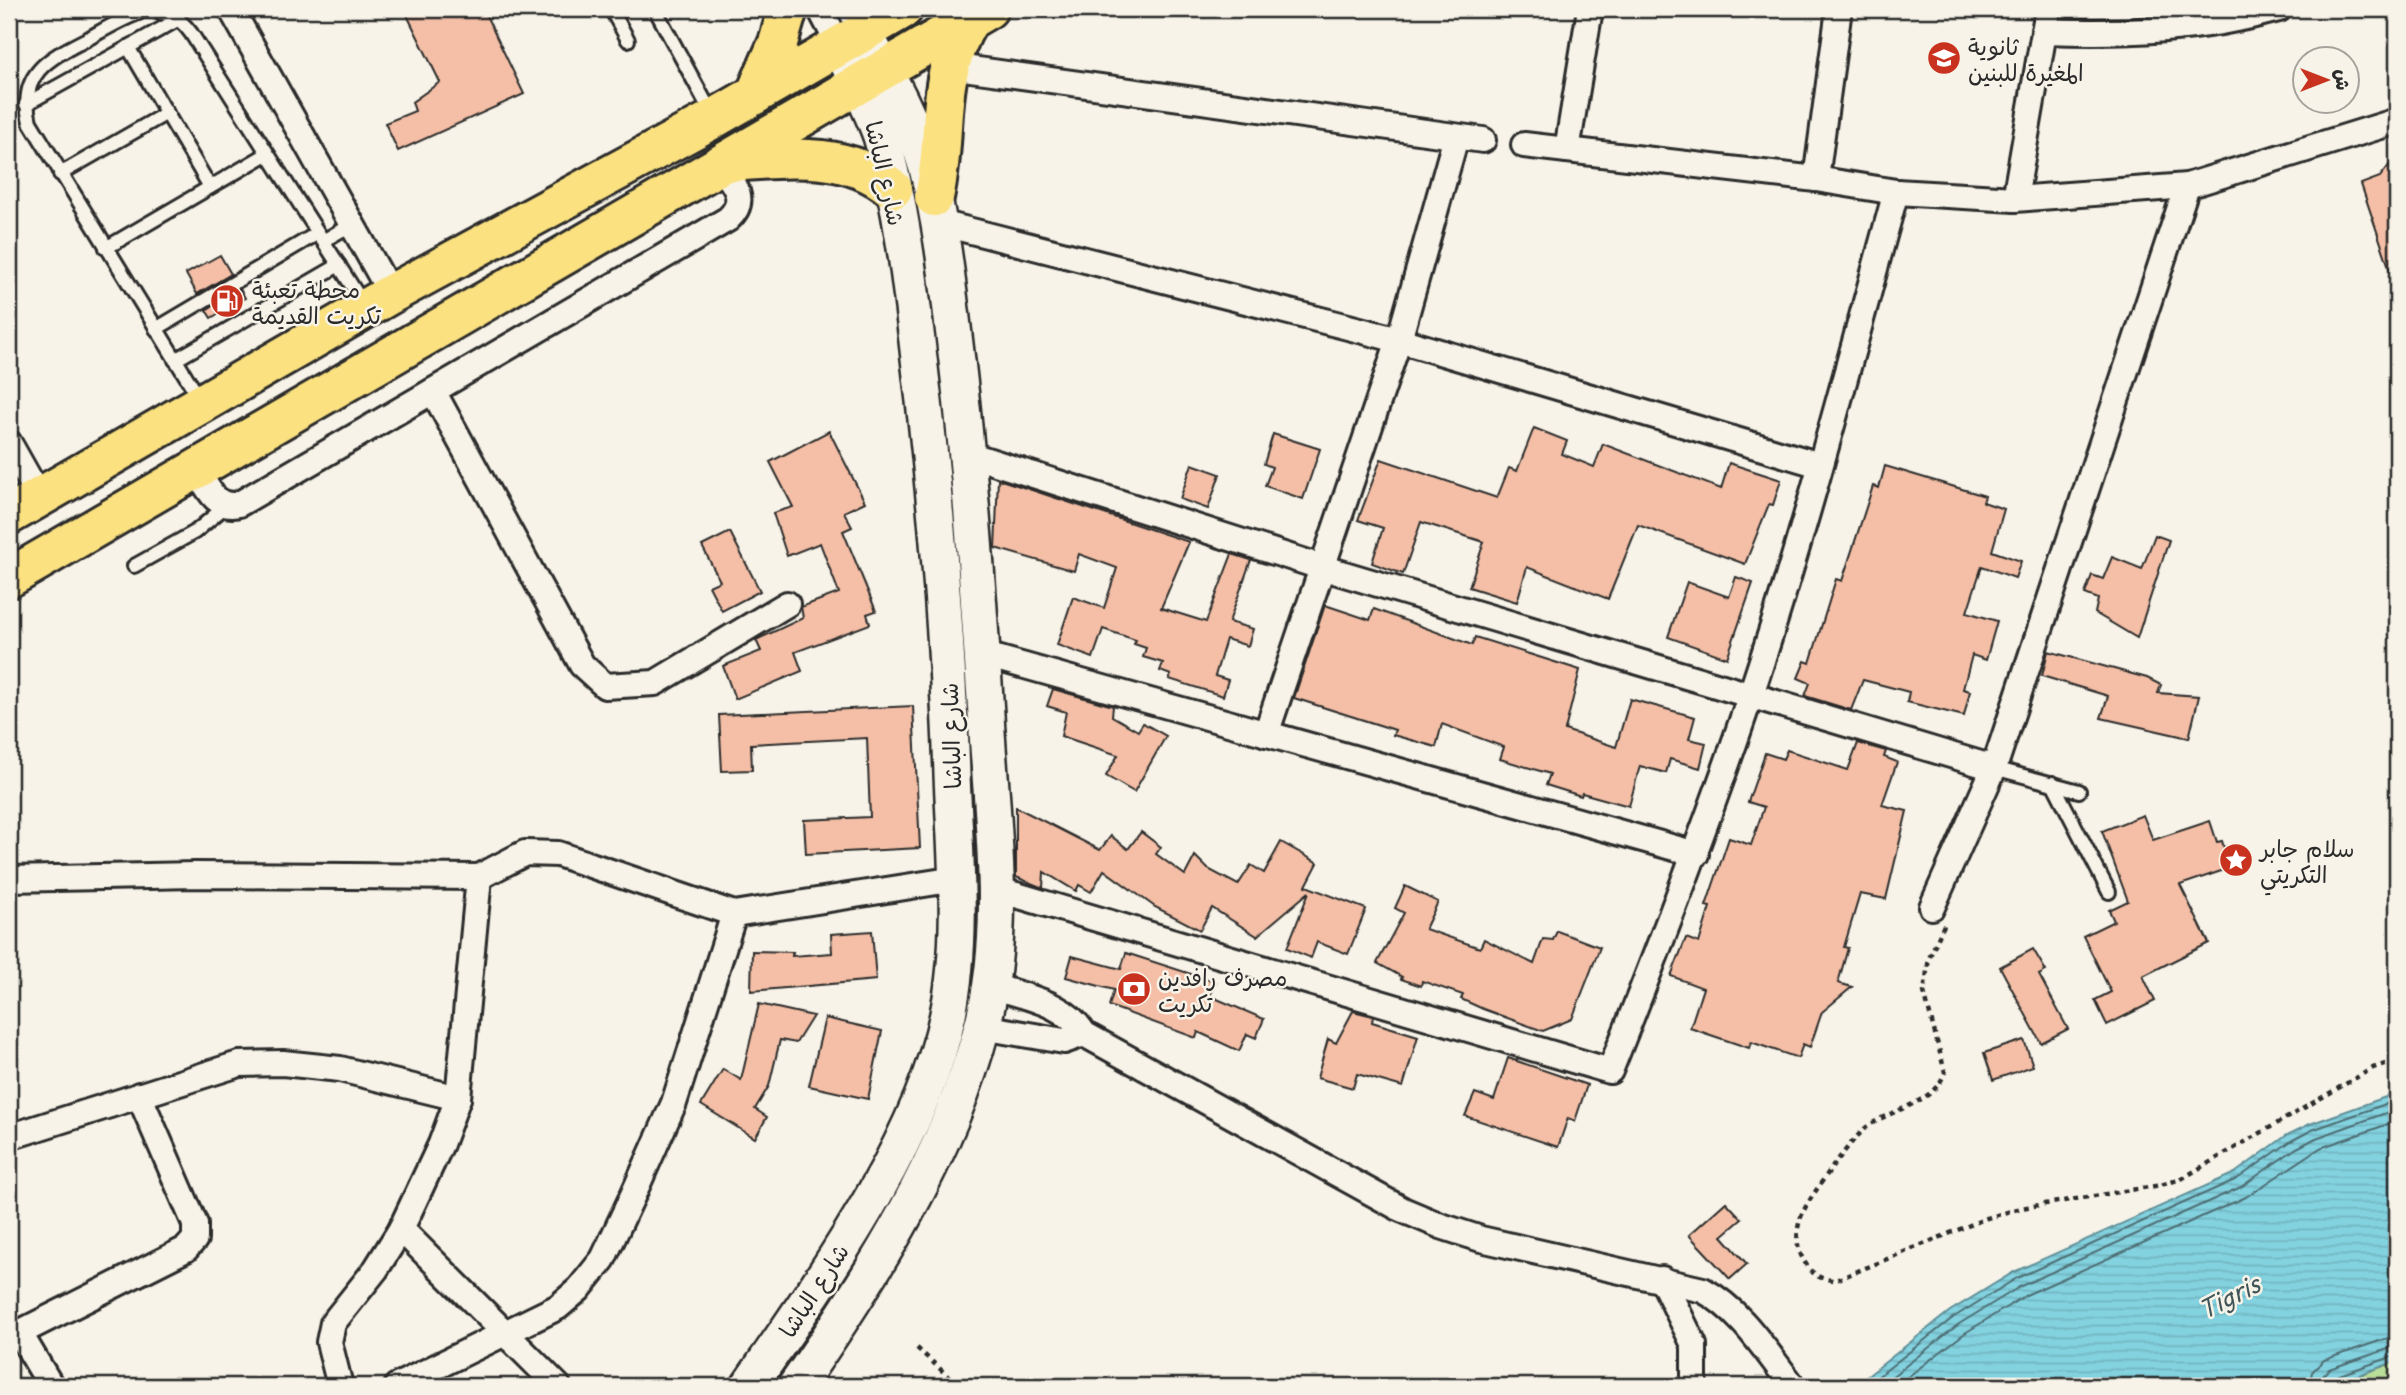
<svg xmlns="http://www.w3.org/2000/svg" width="2406" height="1395" viewBox="0 0 2406 1395" font-family="'Playpen Sans','Playpen Sans Arabic',sans-serif">
<defs>
<pattern id="water-rules" width="6" height="5" patternUnits="userSpaceOnUse" patternTransform="scale(1.75)"><rect width="6" height="5" fill="#83d2e0"/><path d="M0 2.5h6" fill="none" stroke="#71b4c0"/></pattern>
</defs>
<rect width="100%" height="100%" fill="#f7f3e8"/>
<filter id="ink" filterUnits="userSpaceOnUse"><feTurbulence type="fractalNoise" baseFrequency=".0143" numOctaves="2"/><feDisplacementMap in="SourceGraphic" scale="14" xChannelSelector="R" yChannelSelector="G"/><feConvolveMatrix kernelMatrix="1 2 1 2 8 2 1 2 1" color-interpolation-filters="sRGB"/></filter>
<g filter="url(#ink)">
<polygon fill="#b9de99" stroke="#728462" stroke-width="2" points="2397,1361 2397,1386 2329,1386"/>
<polygon fill="url(#water-rules)" stroke="#608f98" stroke-width="2" points="2397,1093 2397,1361 2329,1386 1855,1386 1950,1311 2014,1272 2235,1173 2287,1135 2310,1124"/>
<g fill="none" stroke-linecap="round" stroke-linejoin="round">
<g stroke="#4e6e73" stroke-width="2">
<polyline points="1866,1386 1954,1317 2017,1278 2237,1179 2291,1141 2312,1130 2397,1100"/>
<polyline points="1880,1386 1959,1324 2021,1286 2241,1187 2295,1149 2316,1138 2397,1109"/>
<polyline points="1896,1386 1965,1333 2026,1295 2246,1197 2320,1148 2397,1121"/>
<polyline points="2309,1386 2312,1372 2324,1360 2397,1335"/>
<polyline points="2320,1386 2321,1377 2329,1369 2397,1346"/>
<polyline points="2328,1386 2331,1378 2397,1355"/>
</g>
</g>
<g fill="#f4bfa6" stroke="#2b2b2b" stroke-width="2">
<polygon points="404,9 483,9 524,94 398,151 385,123 415,111 412,102 440,82"/>
<polygon points="2397,155 2397,281 2394,282 2361,184 2380,177"/>
<polygon points="220,255 231,274 197,294 186,274"/>
<polygon points="240,289 245,298 211,318 206,310"/>
<polygon points="1534,428 1567,441 1562,454 1594,467 1603,444 1721,489 1729,463 1781,480 1773,505 1769,504 1745,564 1638,525 1608,599 1527,567 1517,602 1469,587 1484,542 1421,522 1403,574 1372,563 1383,528 1358,520 1381,459 1497,498 1509,468 1517,471"/>
<polygon points="829,431 865,502 844,512 852,527 843,531 876,611 867,614 870,624 795,652 802,671 735,699 723,666 761,651 756,640 803,618 801,607 839,593 820,543 787,556 773,513 793,507 770,462"/>
<polygon points="1273,434 1320,449 1303,499 1265,486 1272,467 1264,464"/>
<polygon points="1192,464 1220,474 1208,509 1180,499"/>
<polygon points="1885,466 1985,496 1983,502 2004,509 1992,551 2021,561 2015,578 1982,566 1967,612 1997,621 1986,660 1972,655 1963,689 1970,691 1964,716 1907,702 1909,692 1863,680 1851,710 1805,696 1810,683 1798,678 1805,661 1810,663 1836,579 1842,581 1873,486 1879,488"/>
<polygon points="998,479 1189,542 1161,608 1206,622 1232,554 1251,560 1229,622 1253,629 1248,646 1226,639 1215,676 1228,680 1223,696 1169,679 1171,675 1160,671 1163,663 1143,657 1146,648 1134,644 1136,640 1103,629 1093,658 1057,645 1073,597 1104,608 1117,568 1079,554 1074,571 995,548"/>
<polygon points="730,532 760,591 722,611 709,586 720,581 702,546"/>
<polygon points="2155,535 2169,540 2137,638 2095,613 2098,599 2085,594 2092,575 2103,579 2112,557 2142,569"/>
<polygon points="1736,577 1753,583 1727,658 1668,637 1687,582 1729,597"/>
<polygon points="1325,605 1370,620 1374,609 1472,645 1475,637 1580,670 1565,730 1616,747 1630,699 1695,717 1689,739 1706,743 1700,768 1670,759 1666,773 1640,766 1629,806 1582,793 1581,796 1546,785 1550,774 1500,759 1504,747 1442,724 1436,747 1393,735 1395,730 1294,698"/>
<polygon points="2048,651 2147,678 2161,685 2158,693 2199,696 2189,738 2101,718 2108,696 2042,676"/>
<polygon points="1053,689 1113,706 1112,716 1138,731 1143,723 1166,736 1134,792 1106,776 1118,755 1061,736 1066,712 1047,706"/>
<polygon points="913,706 920,848 806,854 804,820 870,817 867,738 751,744 752,770 722,771 719,715"/>
<polygon points="1858,743 1886,751 1884,757 1897,762 1882,805 1907,811 1886,899 1860,894 1844,947 1848,948 1838,983 1852,987 1822,1012 1810,1047 1803,1044 1798,1058 1751,1042 1749,1048 1690,1028 1703,988 1671,976 1686,938 1699,943 1710,907 1706,906 1729,838 1751,845 1764,807 1748,802 1765,753 1783,759 1787,750 1848,770"/>
<polygon points="1016,807 1100,850 1111,836 1128,849 1141,832 1161,847 1156,854 1185,875 1195,856 1208,869 1238,885 1251,865 1264,873 1281,842 1318,863 1306,886 1366,909 1348,954 1317,942 1311,958 1287,948 1309,892 1257,936 1212,908 1200,930 1155,907 1104,870 1091,892 1079,885 1076,891 1044,872 1043,888 1016,877"/>
<polygon points="2143,815 2153,840 2210,821 2217,842 2222,841 2230,868 2180,885 2209,943 2143,976 2155,1001 2107,1025 2095,1000 2111,992 2083,936 2114,921 2109,910 2128,901 2102,831"/>
<polygon points="1405,886 1438,902 1425,929 1480,948 1484,939 1534,964 1543,939 1553,940 1557,931 1600,947 1572,1019 1543,1031 1483,1009 1461,999 1463,995 1422,981 1421,986 1401,979 1402,977 1377,963 1404,913 1395,908"/>
<polygon points="872,931 876,980 751,991 752,951 793,952 792,956 832,953 831,934"/>
<polygon points="2033,949 2046,971 2039,975 2068,1029 2041,1043 2000,967"/>
<polygon points="1126,953 1216,982 1210,996 1264,1019 1256,1038 1247,1034 1239,1051 1198,1032 1196,1038 1109,1006 1114,990 1066,977 1072,956 1121,969"/>
<polygon points="759,1004 813,1016 796,1043 780,1040 769,1086 755,1109 767,1117 755,1138 701,1105 723,1069 741,1080"/>
<polygon points="1353,1011 1373,1016 1372,1022 1418,1036 1403,1087 1357,1074 1353,1088 1317,1078 1328,1039 1336,1043"/>
<polygon points="825,1018 882,1031 868,1099 809,1086"/>
<polygon points="2024,1040 2033,1066 1993,1080 1984,1053"/>
<polygon points="1508,1058 1587,1085 1575,1121 1568,1118 1558,1147 1465,1116 1475,1093 1494,1100"/>
<polygon points="1726,1202 1742,1219 1722,1236 1747,1264 1730,1279 1689,1235"/>
</g>
<g fill="none" stroke-linecap="round" stroke-linejoin="round">
<g stroke="#2b2b2b" stroke-width="18">
<g id="service">
<polyline points="611,9 628,40"/>
<polyline points="655,9 713,116"/>
<polyline points="128,47 210,187"/>
<polyline points="26,104 179,19"/>
<polyline points="60,174 167,113"/>
<polyline points="323,241 352,224"/>
<polyline points="106,248 267,154"/>
<polyline points="156,329 318,233"/>
<polyline points="175,360 339,265"/>
<path d="M 201,401 L 30,122 C 17,72 52,57 89,38 C 107,28 125,17 144,11 C 165,11 179,16 191,33 L 364,305"/>
<polyline points="134,566 195,532 227,505"/>
<polyline points="1994,768 2079,791"/>
<polyline points="2053,783 2109,892"/>
</g>
</g>
<g stroke="#2b2b2b" stroke-width="30">
<g id="minor">
<polyline points="231,9 391,294"/>
<polyline points="820,9 840,47"/>
<polyline points="850,9 864,33"/>
<path d="M 2044,31 C 2127,34 2199,31 2279,9"/>
<polyline points="949,66 1483,140"/>
<polyline points="1524,145 1816,179 1896,192 2015,199 2187,186 2397,121"/>
<polyline points="1567,150 1590,9"/>
<polyline points="1816,179 1839,9"/>
<polyline points="2015,199 2048,9"/>
<polyline points="940,223 1399,340 1820,465"/>
<polyline points="433,391 582,665 605,686 655,683 787,604"/>
<polyline points="9,443 40,498"/>
<polyline points="968,454 1321,567 1994,768"/>
<path d="M 197,470 C 207,487 216,510 239,504 L 728,219 C 749,200 734,183 720,166"/>
<polyline points="982,654 1696,854"/>
<polyline points="1266,734 1399,340 1456,137"/>
<polyline points="9,879 195,875 479,877 525,853 558,854 734,914 956,879"/>
<path d="M 996,889 L 1610,1071 C 1659,948 1707,825 1749,700 C 1805,533 1849,362 1896,192"/>
<polyline points="1932,907 1994,768 2187,186"/>
<path d="M 992,986 C 1025,997 1065,1002 1084,1034 L 1403,1210 L 1441,1226 L 1481,1239 L 1703,1290 C 1742,1311 1766,1352 1793,1386"/>
<polyline points="982,1027 1064,1041 1084,1034"/>
<polyline points="9,1137 239,1064 283,1063 340,1069 458,1098"/>
<polyline points="401,1229 558,1386"/>
<polyline points="1662,1279 1694,1345 1694,1386"/>
<polyline points="19,1332 51,1386"/>
<polyline points="9,1338 186,1249 195,1239 195,1224 139,1095"/>
<polyline points="340,1386 329,1342 333,1323 376,1269 401,1229 441,1144 458,1098 479,877"/>
<polyline points="397,1386 558,1307 579,1289 603,1259 633,1195 674,1103 734,914"/>
</g>
</g>
<g stroke="#2b2b2b" stroke-width="40">
<g id="secondary">
<path d="M 749,1386 C 823,1278 921,1144 948,1014 C 964,937 955,853 952,775 C 948,650 938,525 924,401 C 914,319 905,214 881,136 C 870,105 854,76 840,47"/>
<path d="M 796,1386 C 872,1277 948,1157 982,1027 C 1009,927 991,816 986,714 C 978,590 970,467 955,344 C 948,285 942,226 927,168 C 913,120 888,76 864,33"/>
</g>
</g>
<g stroke="#2b2b2b" stroke-width="44">
<g id="primary">
<polyline points="755,95 778,43 788,9"/>
<path d="M 730,162 C 786,158 848,150 893,189"/>
<path d="M 934,197 C 949,131 932,82 970,19"/>
<polyline points="9,515 391,294 715,118 903,9"/>
<polyline points="9,578 988,9"/>
</g>
</g>
<g stroke="#2b2b2b" stroke-width="4.5" stroke-dasharray="5 5" stroke-linecap="butt">
<path d="M 1944,925 L 1929,958 L 1924,992 L 1945,1072 C 1934,1104 1894,1108 1868,1126 C 1851,1139 1813,1192 1803,1212 C 1796,1227 1795,1245 1803,1259 C 1811,1274 1819,1280 1836,1280 L 1987,1218 L 2021,1208 L 2161,1185 L 2181,1179 L 2373,1068 L 2397,1060"/>
<polyline points="917,1348 959,1386"/>
</g>
<use href="#service" stroke="#f7f3e8" stroke-width="12"/>
<use href="#minor" stroke="#f7f3e8" stroke-width="24"/>
<use href="#secondary" stroke="#f7f3e8" stroke-width="35"/>
<use href="#primary" stroke="#fbe180" stroke-width="38"/>
</g>
</g>
<defs>
<g id="school-disc" transform="scale(1.75)"><circle r="9.5" fill="#c8321e" stroke="#f7f3e8"/><path d="M0-5L7-2L0 1L-7-2ZM-4 1L0 2.5L4 1V4Q0 6-4 4Z" fill="#fff"/></g>
<g id="fuel-disc" transform="scale(1.75)"><circle r="9.5" fill="#c8321e" stroke="#f7f3e8"/><path d="M-5.5-6h7V0h2V4h1.3V-2.5L3-4.5l.8-.8L6-3V5H2.5V1h-1V6h-7ZM-4.2-4.7v3.2H.2V-4.7Z" fill="#fff"/></g>
<g id="sight-disc" transform="scale(1.75)"><circle r="9.5" fill="#c8321e" stroke="#f7f3e8"/><path d="M0-6L1.8-2.2L6-1.7L2.9 1.2L3.7 5.4L0 3.3L-3.7 5.4L-2.9 1.2L-6-1.7L-1.8-2.2Z" fill="#fff"/></g>
<g id="bank-disc" transform="scale(1.75)"><circle r="9.5" fill="#c8321e" stroke="#f7f3e8"/><path d="M-6-4H6V4H-6ZM0-2.3a2.3 2.3 0 1 0 0 4.6a2.3 2.3 0 1 0 0-4.6Z" fill="#fff"/></g>
</defs>
<g fill-rule="evenodd">
<use href="#school-disc" x="1944" y="58"/>
<use href="#fuel-disc" x="227" y="301"/>
<use href="#sight-disc" x="2236" y="860"/>
<use href="#bank-disc" x="1134" y="989"/>
</g>
<g text-anchor="middle" dominant-baseline="central" stroke-width="5" stroke-linejoin="round" paint-order="stroke">
<g font-size="23" fill="#2b2b2b" stroke="#f7f3e8" text-anchor="start">
<text x="1968" y="45">ثانوية<tspan x="1968" dy="26">المغيرة للبنين</tspan></text>
<text x="252" y="288">محطة تعبئة<tspan x="252" dy="26">تكريت القديمة</tspan></text>
<text x="2260" y="847">سلام جابر<tspan x="2260" dy="26">التكريتي</tspan></text>
<text x="1158" y="976">مصرف رافدين<tspan x="1158" dy="26">تكريت</tspan></text>
</g>
<g font-size="23" fill="#2b2b2b" stroke="#f7f3e8">
<text transform="translate(886 173) rotate(77)">شارع الباشا</text>
<text transform="translate(950 736) rotate(-92)">شارع الباشا</text>
<text transform="translate(813 1290) rotate(-57)">شارع الباشا</text>
</g>
<g font-size="24" font-style="italic" fill="#415558" stroke="#f7f3e8">
<text transform="translate(2229 1296) rotate(-27)">Tigris</text>
</g>
</g>
<rect width="2406" height="1395" fill="none" stroke="#f7f3e8" stroke-width="35"/>
<rect x="18" y="18" width="2371" height="1360" fill="none" stroke="#2b2b2b" stroke-width="2.5" filter="url(#ink)"/>
<g transform="translate(2326 80) rotate(90)"><circle r="33" fill="#f7f3e8" stroke="#a5a39c" stroke-width="2"/>
<path d="M0-5L12 26L0 18L-12 26Z" fill="#c8321e"/>
<text y="-10" font-size="19" font-weight="bold" text-anchor="middle" fill="#2b2b2b">ش</text>
</g>
</svg>
